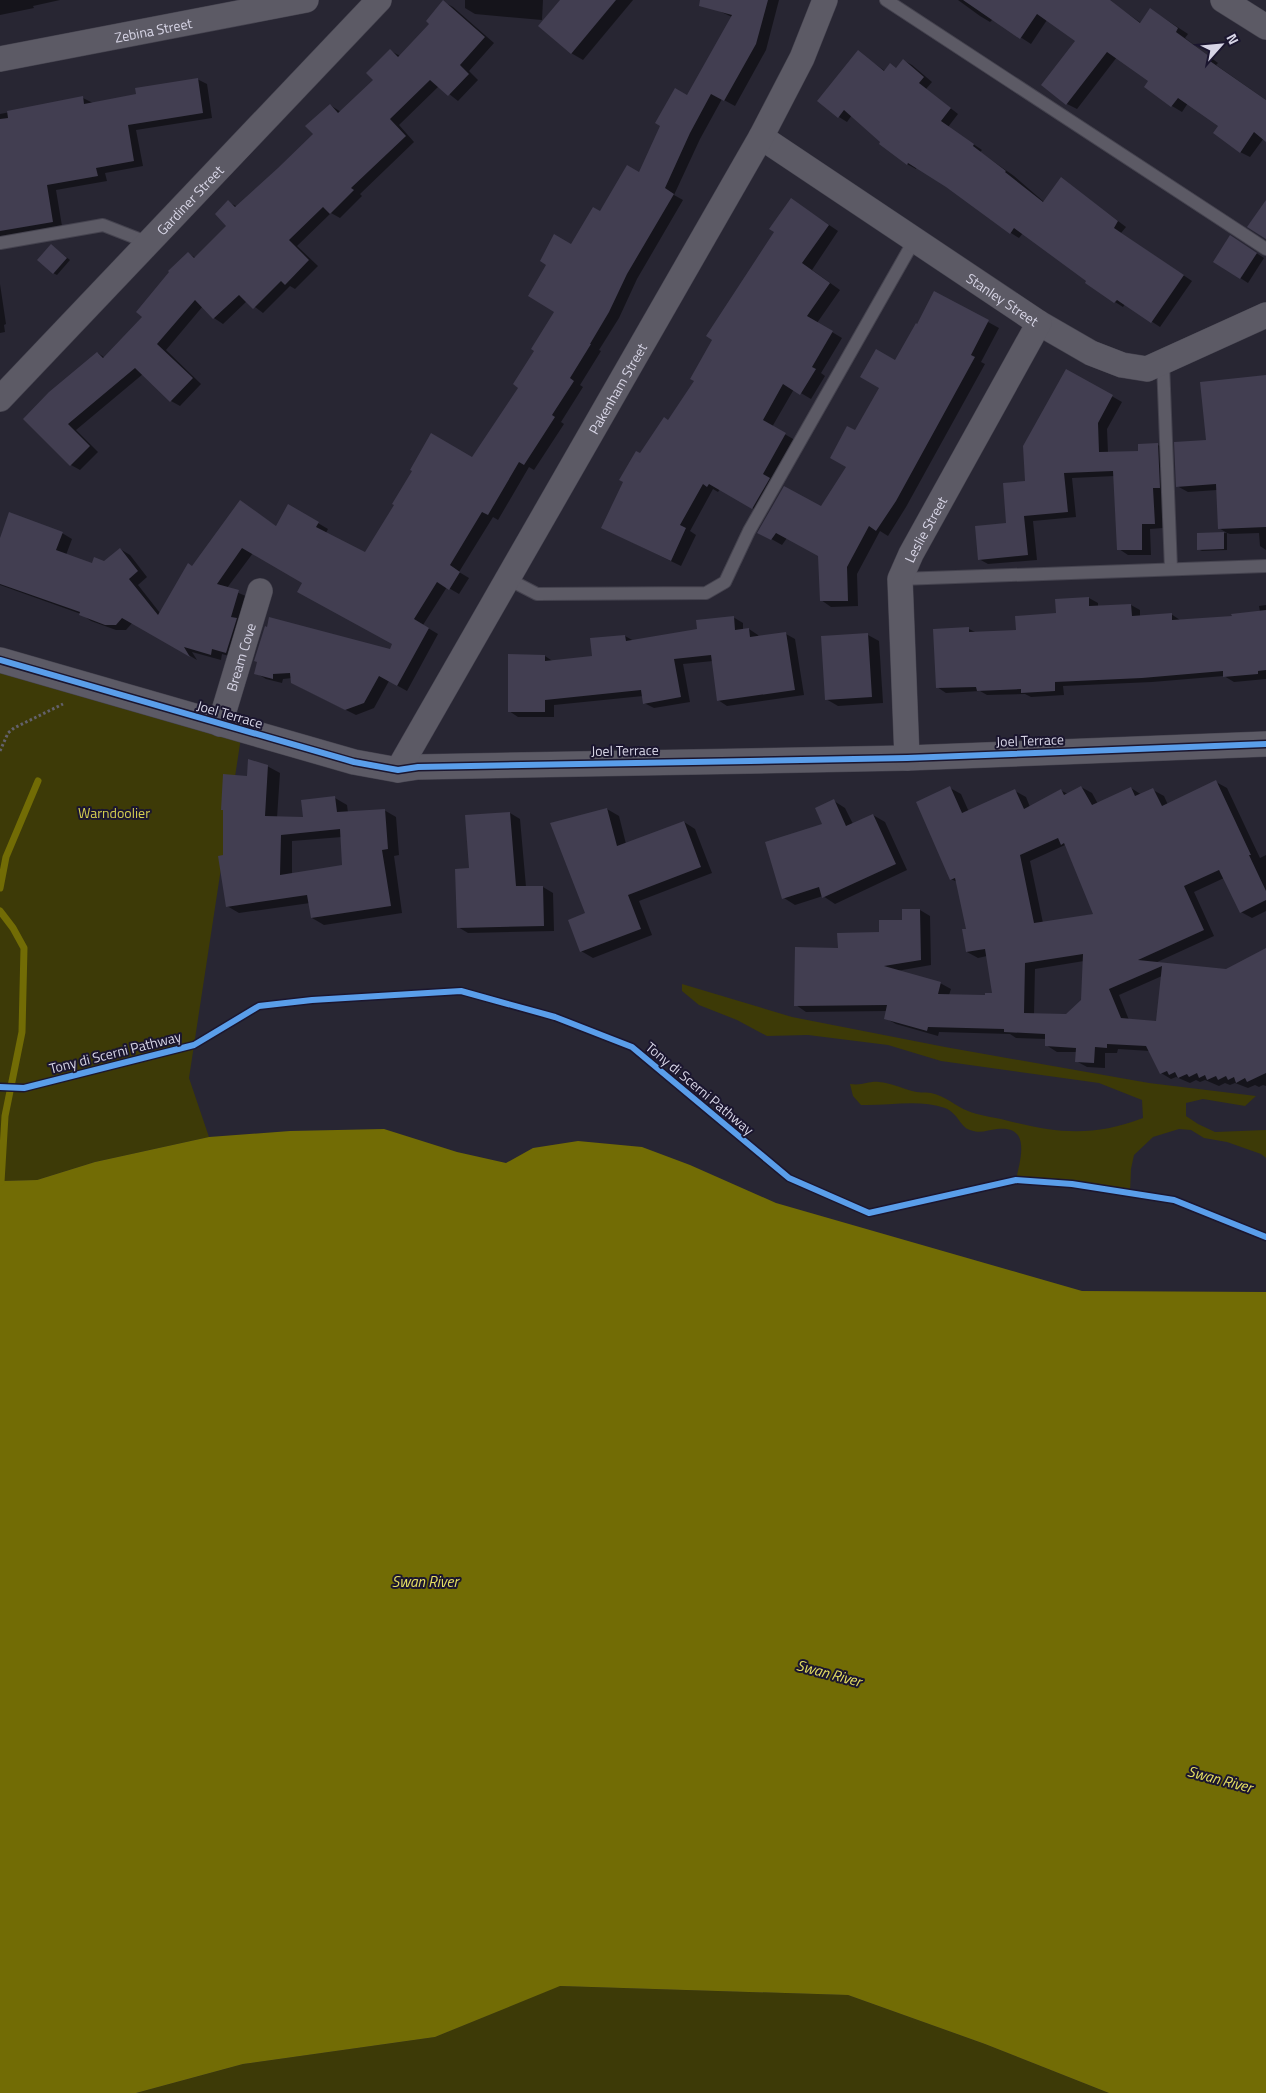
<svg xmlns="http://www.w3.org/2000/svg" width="1266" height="2093" viewBox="0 0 1266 2093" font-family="'Titillium Web',sans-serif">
<rect width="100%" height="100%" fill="#282633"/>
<g fill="#3d3a07">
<polygon points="0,660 242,731 189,1078 209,1137 95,1162 37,1180 0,1181"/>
<path d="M 682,984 L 792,1017 L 945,1047 L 1149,1083 L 1256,1096 L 1245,1106 L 1203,1099 L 1186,1103 L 1186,1116 L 1198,1124 L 1215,1132 L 1266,1130 L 1266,1158 L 1261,1154 L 1227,1142 L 1204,1138 L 1191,1130 L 1179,1129 L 1153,1137 L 1134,1155 L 1131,1169 L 1130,1193 L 1072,1184 L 1016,1180 C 1020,1160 1032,1125 997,1129 C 988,1130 980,1134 970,1130 C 960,1127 958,1113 945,1108 C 919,1099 888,1106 861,1105 L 853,1096 L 850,1084 C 863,1086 868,1081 879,1082 C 891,1083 901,1088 912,1091 C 918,1093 925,1092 931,1093 C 946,1096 955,1106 968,1111 C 978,1115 991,1117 1001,1119 C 1054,1133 1091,1138 1143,1118 L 1142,1100 L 1099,1083 L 941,1061 L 888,1045 L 808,1035 L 767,1036 L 737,1020 L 699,1005 L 682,991 Z"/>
<polygon points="559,1986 848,1995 985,2044 1109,2093 136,2093 243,2064 435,2037"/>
</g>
<polygon fill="#726c05" points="384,1129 457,1152 506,1163 533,1148 578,1141 642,1147 690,1165 776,1203 1082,1291 1266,1292 1266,2093 1109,2093 985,2044 848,1995 560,1986 435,2037 243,2064 136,2093 0,2093 0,1181 37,1180 95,1162 209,1137 290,1131"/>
<g fill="#0007" fill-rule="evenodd">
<polygon points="0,0 60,0 33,6 34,8 0,15"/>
<polygon points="465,0 543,0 542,20 475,14 465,8"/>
<polygon points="561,0 633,0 583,60 571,53"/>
<polygon points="720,0 779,0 766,50 735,106 722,99 700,139 674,195 683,200 637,279 619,318 599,350 601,351 580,385 583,387 561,422 564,424 534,470 529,467 498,520 493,517 459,572 469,578 459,594 447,587 423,625 438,634 407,691 389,681 374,708 356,715 302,688 292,678 283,679 282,683 266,679 256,673 391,651 393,644 303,582 253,553 227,588 248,597 236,658 222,654 221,660 192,652 197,660 133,622 126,630 116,630 91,621 81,614 0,585 0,541 62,533 72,539 66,555 93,564 104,562 120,549 130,555 147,577 138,585 160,613 241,502 277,527 289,506 328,529 326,533 366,554 473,459 520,387 556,312 572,245 600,212 640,174 688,97 732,17 717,10"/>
<polygon points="958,0 1108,0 1141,23 1150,9 1188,34 1185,38 1218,63 1216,65 1266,100 1266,141 1264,138 1250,157 1240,152 1219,125 1188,103 1182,112 1172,106 1146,86 1150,81 1117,57 1077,109 1067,104 1077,41 1047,20 1031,44 993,19 990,22 980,16"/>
<polygon points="444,2 453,7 494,43 469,71 478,80 458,101 439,86 399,125 414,142 360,194 362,196 340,218 331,213 297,246 318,266 295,289 290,286 263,313 247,301 223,324 214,318 203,306 166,350 201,384 180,406 171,401 143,374 76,430 98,452 80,470 71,465 25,419 98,353 105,358 144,317 189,254 196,258 228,226 228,202 238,207 315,134 330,105 341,112 375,80 391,51 400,56 431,24"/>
<polygon points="858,52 885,71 897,69 903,60 912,65 932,82 926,89 958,114 948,127 982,150 980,152 1014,176 1044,202 1069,184 1126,227 1121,233 1192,281 1160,327 1125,304 1123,307 1115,302 1023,233 1019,238 1011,233 979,208 917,167 916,169 907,164 852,115 847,122 839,117"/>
<polygon points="197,79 207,84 212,118 136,130 143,166 105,173 107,181 56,190 62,226 0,237 0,114 83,98 93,103 137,95"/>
<polygon points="801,206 838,231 812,270 840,290 817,323 842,338 821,373 825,376 811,399 794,389 772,427 795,440 763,514 720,489 718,492 713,489 690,531 696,535 681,566 613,533 641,455 669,421 696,381"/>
<polygon points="1238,241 1264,258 1248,283 1214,261"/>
<polygon points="51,245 70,260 57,275 53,273"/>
<polygon points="0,284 6,324 4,325 5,332 0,333"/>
<polygon points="935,293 999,328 981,362 985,364 906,507 888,536 880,531 857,574 858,606 831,607 821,600 820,555 787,538 782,545 759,532 821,507 848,467 855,432"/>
<polygon points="1066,370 1122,402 1107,429 1108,453 1140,452 1158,445 1167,450 1163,528 1150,529 1151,555 1128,555 1119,549 1115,476 1072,478 1076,517 1033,521 1037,560 988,564 979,559 1008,524 1026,482"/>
<polygon points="1266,376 1266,550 1260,546 1259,533 1230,534 1227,533 1227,550 1202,551 1198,549 1198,534 1227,533 1219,528 1217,490 1188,492 1177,486 1207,442"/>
<polygon points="1089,598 1098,603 1098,607 1131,605 1140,610 1140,617 1171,614 1180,620 1233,617 1260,612 1259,606 1266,605 1266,679 1234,682 1224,676 1152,682 1063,686 1064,695 1031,697 1025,694 987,695 980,691 946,693 937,687 969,629 977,633 1017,632"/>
<polygon points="733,617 743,623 743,630 749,629 758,635 759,637 786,634 795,639 804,695 727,706 718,700 713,661 683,664 690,702 654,708 644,703 643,696 554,705 554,717 518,717 509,711 545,656 554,662 594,657 592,640 625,636 634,641 699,630"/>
<polygon points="868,635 879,641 883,703 838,706 826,699"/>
<path d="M 267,766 L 280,773 L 277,818 L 304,818 L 335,798 L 347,805 L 348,813 L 384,810 L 396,817 L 399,855 L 394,856 L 402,913 L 324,925 L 312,918 L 310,903 L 239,913 L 227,906 L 224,856 L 248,777 ZM 342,837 L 344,866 L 292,874 L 292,841 Z"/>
<path d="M 1216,782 L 1227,788 L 1260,858 L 1266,855 L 1266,911 L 1252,918 L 1241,912 L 1224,878 L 1194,892 L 1214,936 L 1155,963 L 1226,971 L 1266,950 L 1266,1086 L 1263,1085 L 1259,1087 L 1255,1085 L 1248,1088 L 1235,1083 L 1230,1085 L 1225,1083 L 1219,1086 L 1205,1080 L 1200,1082 L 1196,1080 L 1190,1083 L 1176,1077 L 1171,1079 L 1161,1073 L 1150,1051 L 1118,1049 L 1117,1053 L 1105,1053 L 1105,1068 L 1087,1067 L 1076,1061 L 1077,1052 L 1057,1052 L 1046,1045 L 1046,1039 L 1016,1038 L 1010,1034 L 939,1032 L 938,1036 L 896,1024 L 885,1018 L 887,1011 L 806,1012 L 796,1005 L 839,950 L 880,933 L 920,910 L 930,916 L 931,965 L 897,971 L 940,983 L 951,989 L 949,995 L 986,997 L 993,994 L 987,956 L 978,958 L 967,952 L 967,930 L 957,882 L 951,879 L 950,788 L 961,794 L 969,812 L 1015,791 L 1026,797 L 1030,807 L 1060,790 L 1068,794 L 1081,787 L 1092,793 L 1098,804 L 1131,788 L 1142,795 L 1153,790 L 1164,796 L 1168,805 ZM 1065,845 L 1095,914 L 1043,923 L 1030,861 ZM 1084,961 L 1082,1001 L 1066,1016 L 1034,1014 L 1035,969 ZM 1162,976 L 1157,1022 L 1129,1020 L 1119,995 Z"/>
<polygon points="834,801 845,808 853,824 873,815 885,822 907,870 835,904 823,896 795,905 784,898 824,825"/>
<polygon points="607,809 619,816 626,844 684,822 695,829 712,873 639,901 652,935 593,958 581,951 586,914"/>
<polygon points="510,813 520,819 526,887 543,887 553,893 554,931 468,933 458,927 470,870 466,816"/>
</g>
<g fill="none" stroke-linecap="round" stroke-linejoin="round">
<g stroke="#726c05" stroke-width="7">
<polyline points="0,888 6,857 38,781"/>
<polyline points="0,911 13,928 24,948 22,1032 5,1116 1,1182"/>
</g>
</g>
<g fill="#423e51" fill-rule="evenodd">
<polygon points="443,0 485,37 460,65 469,74 448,96 430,80 390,119 406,136 351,188 354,190 330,214 323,207 289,240 309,260 285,285 281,281 253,309 239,295 213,319 195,300 157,344 193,378 170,402 135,368 68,424 90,446 70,466 23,419 49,392 97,352 103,358 142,317 136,312 169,272 168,271 188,252 194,258 226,226 215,214 228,200 235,207 278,168 313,134 305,126 330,104 338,113 373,80 366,73 390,49 398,57 429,24 426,21"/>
<polygon points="560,0 616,0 571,54 538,26"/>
<polygon points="700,0 768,0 756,44 724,101 711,94 690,133 665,188 674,194 627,274 609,312 590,344 591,344 570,378 574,381 552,415 555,417 524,465 519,462 488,515 482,512 450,565 460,572 449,590 437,582 414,619 429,628 397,686 379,676 364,703 345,710 291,683 290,673 273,674 273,679 254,674 257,662 254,661 265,626 267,627 269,617 390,649 392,644 297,592 302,583 242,548 217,584 239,590 231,617 237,618 226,653 212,649 211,655 184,647 190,657 122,618 116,625 105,625 79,615 80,612 0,584 0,538 9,512 63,532 56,550 92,563 94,557 104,561 120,548 138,571 129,579 158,615 188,563 192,566 240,500 276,526 288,504 319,522 316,527 365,552 394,505 392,504 412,471 410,470 431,433 472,457 518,388 513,384 534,351 531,349 554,312 528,296 546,265 540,261 554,234 571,244 593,207 600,211 627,165 639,172 660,126 655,123 675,88 687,95 732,15 699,6"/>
<polygon points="963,0 1110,0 1140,23 1150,8 1178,28 1176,32 1209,56 1207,59 1266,100 1266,142 1254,132 1240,153 1213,133 1218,126 1178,98 1171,107 1144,87 1148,81 1107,52 1066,105 1041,85 1075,41 1037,14 1020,39"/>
<polygon points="858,50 884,71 890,63 896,68 903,59 924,77 919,83 951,108 941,121 974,144 973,146 1006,171 1005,172 1043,202 1061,177 1118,221 1114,228 1184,275 1151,323 1117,300 1114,303 1085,283 1086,281 1014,228 1010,234 946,187 908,163 907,165 879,144 880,142 844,110 838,118 817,101"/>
<polygon points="198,78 203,113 128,125 134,161 96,168 98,176 47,185 53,222 0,231 0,119 8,118 7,111 83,96 84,104 136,94 135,88"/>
<polygon points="791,198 829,225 802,263 830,283 807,316 833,331 812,367 816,369 800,395 783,384 763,420 786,433 763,474 770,478 752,509 709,484 707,487 703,484 680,525 686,528 671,561 601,528 623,482 619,480 636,451 640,453 664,417 668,420 694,381 690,379 712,340 706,336 774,232 769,229"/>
<polygon points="1266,200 1266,239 1247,227"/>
<polygon points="1230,235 1257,253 1240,279 1213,262"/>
<polygon points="51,244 67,258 53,274 37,260"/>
<polygon points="934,291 989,320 971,355 975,357 896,501 876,531 869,526 847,567 848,601 820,601 818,556 776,533 771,540 757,533 784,486 821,506 846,467 830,458 847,426 855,430 879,388 860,377 876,349 895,360 916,323 917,324"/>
<polygon points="1066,369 1113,395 1098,423 1099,452 1138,451 1138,444 1158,443 1160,488 1153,488 1155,524 1142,524 1142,550 1117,550 1113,471 1064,473 1068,512 1024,516 1028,555 978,560 975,526 1006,523 1003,483 1025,481 1023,446"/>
<polygon points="1266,375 1266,527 1218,529 1216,484 1176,487 1174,442 1206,440 1200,382"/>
<polygon points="1224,532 1224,549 1197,550 1197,533"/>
<polygon points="1089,597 1089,606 1131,604 1132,616 1172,613 1172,620 1232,616 1231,614 1266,610 1266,670 1258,671 1258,674 1223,677 1223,671 1142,678 1055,682 1055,691 1021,693 1021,689 977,691 976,687 936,688 933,629 969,627 969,632 1016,630 1015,616 1056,613 1055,599"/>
<polygon points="734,616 735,630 749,628 750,637 786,632 795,690 717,701 711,655 674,659 681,697 643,704 641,690 545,700 545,712 508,712 508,654 545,655 545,661 592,656 590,638 625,635 626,641 697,629 696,620"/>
<polygon points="868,633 872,697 825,700 821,636"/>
<path d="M 248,759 L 268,765 L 265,816 L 303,817 L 301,800 L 335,796 L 337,812 L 385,809 L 388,849 L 382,850 L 391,906 L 311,918 L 307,895 L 226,907 L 218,856 L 223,855 L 223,810 L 221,810 L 223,774 L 247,776 ZM 340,829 L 342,865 L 280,875 L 281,835 Z"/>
<path d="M 1216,780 L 1251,855 L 1249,855 L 1266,891 L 1266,900 L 1240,913 L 1219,870 L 1184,886 L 1204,930 L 1138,960 L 1226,969 L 1266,948 L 1266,1073 L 1247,1082 L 1245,1078 L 1236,1083 L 1234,1077 L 1228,1080 L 1226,1076 L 1218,1080 L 1216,1076 L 1207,1080 L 1205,1075 L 1199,1078 L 1197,1073 L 1189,1077 L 1187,1074 L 1178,1078 L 1175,1072 L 1169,1075 L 1167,1071 L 1160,1074 L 1146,1046 L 1107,1044 L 1107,1048 L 1095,1047 L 1094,1063 L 1075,1062 L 1076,1048 L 1045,1046 L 1045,1034 L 1004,1032 L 1004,1029 L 928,1027 L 927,1031 L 884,1019 L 887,1005 L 794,1006 L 795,947 L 838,948 L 837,933 L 879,932 L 879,920 L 902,920 L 902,909 L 920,909 L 921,960 L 884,966 L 941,982 L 938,994 L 985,995 L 985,993 L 992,993 L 985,949 L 966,952 L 962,929 L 966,929 L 955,878 L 950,880 L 916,802 L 950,786 L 962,813 L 1015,789 L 1024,809 L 1061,789 L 1064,795 L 1081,786 L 1092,805 L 1131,787 L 1135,796 L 1153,788 L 1162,806 ZM 1058,838 L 1061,845 L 1064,843 L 1093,914 L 1034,923 L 1020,855 ZM 1083,954 L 1081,1000 L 1066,1014 L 1024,1013 L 1025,963 ZM 1162,966 L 1156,1021 L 1121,1018 L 1109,989 Z"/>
<polygon points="834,799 846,826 873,814 896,864 822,898 819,887 782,899 765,842 822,824 815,808"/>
<polygon points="607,808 617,846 684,821 701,867 628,895 641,929 580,952 568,920 585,913 550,823"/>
<polygon points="510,812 516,886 543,886 544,926 457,928 455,869 469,868 465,815"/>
</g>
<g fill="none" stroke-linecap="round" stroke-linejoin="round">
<g stroke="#45434f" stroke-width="14">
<g id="service">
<polyline points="886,0 1266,249"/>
<polyline points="0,243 103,225 149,243"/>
<polyline points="1163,363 1171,569"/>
<polyline points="508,579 537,594 706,593 725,582 749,531 915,239"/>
<polyline points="900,579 1266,566"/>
</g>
</g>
<g stroke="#45434f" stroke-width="26">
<g id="minor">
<polyline points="1223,0 1266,27"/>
<path id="s1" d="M 0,59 L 306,0"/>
<path id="s2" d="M 761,137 L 1039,323 L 1091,353 L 1122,365 L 1147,369 L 1266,315"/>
<path id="s3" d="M 0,399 L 379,0"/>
<polyline points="0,660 354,762 398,770 418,767 907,758 1266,744"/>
<path id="s4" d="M 220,724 L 260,591"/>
<path id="s5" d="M 907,758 L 900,579 L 911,554 L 1039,323"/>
<path id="s6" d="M 398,770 L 761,137 L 802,58 L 825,0"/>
</g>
</g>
<polyline stroke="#63616b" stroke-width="3" stroke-dasharray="2.5 2.5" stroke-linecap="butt" points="0,751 8,733 14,728 63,704"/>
<use href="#service" stroke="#5c5a65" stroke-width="12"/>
<use href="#minor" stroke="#5c5a65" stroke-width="25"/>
<g stroke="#1b162f" stroke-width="9">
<g id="cycleway">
<polyline points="0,660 354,762 398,770 418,767 907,758 1266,744"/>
<polyline points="0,1087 24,1088 194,1045 259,1006 312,1000 461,991 555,1017 632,1047 789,1178 869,1213 1016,1180 1072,1184 1174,1200 1266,1237"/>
</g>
</g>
<use href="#cycleway" stroke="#5a9eea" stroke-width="6"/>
</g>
<g text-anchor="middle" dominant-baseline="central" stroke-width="4" stroke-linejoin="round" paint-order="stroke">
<g font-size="14" fill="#d7d5e6" stroke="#1b162f">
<text stroke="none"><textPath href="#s1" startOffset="156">Zebina Street</textPath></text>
<text stroke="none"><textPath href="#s3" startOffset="275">Gardiner Street</textPath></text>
<text stroke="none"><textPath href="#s2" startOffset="291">Stanley Street</textPath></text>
<text stroke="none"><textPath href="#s6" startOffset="440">Pakenham Street</textPath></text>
<text stroke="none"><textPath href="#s5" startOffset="235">Leslie Street</textPath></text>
<text stroke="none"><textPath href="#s4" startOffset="70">Bream Cove</textPath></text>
<text transform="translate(230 714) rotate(16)">Joel Terrace</text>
<text transform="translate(1030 740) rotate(-2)">Joel Terrace</text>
<text transform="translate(625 750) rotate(-1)">Joel Terrace</text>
<text transform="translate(115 1052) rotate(-14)">Tony di Scerni Pathway</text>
<text transform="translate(700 1088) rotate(40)">Tony di Scerni Pathway</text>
</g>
<g font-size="14" fill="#d5ce50" stroke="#1b162f">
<text x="114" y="812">Warndoolier</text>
</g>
<g font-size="15" font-style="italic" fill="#e7e063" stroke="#1b162f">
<text x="425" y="1581">Swan River</text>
<text transform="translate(829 1673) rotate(15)">Swan River</text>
<text transform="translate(1220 1779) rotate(15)">Swan River</text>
</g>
</g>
<g transform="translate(1221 45) rotate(63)" stroke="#1b162f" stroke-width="4" paint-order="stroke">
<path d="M0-4L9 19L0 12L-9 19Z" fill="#d7d5e6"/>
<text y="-8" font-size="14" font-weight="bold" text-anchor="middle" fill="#d7d5e6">N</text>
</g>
</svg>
